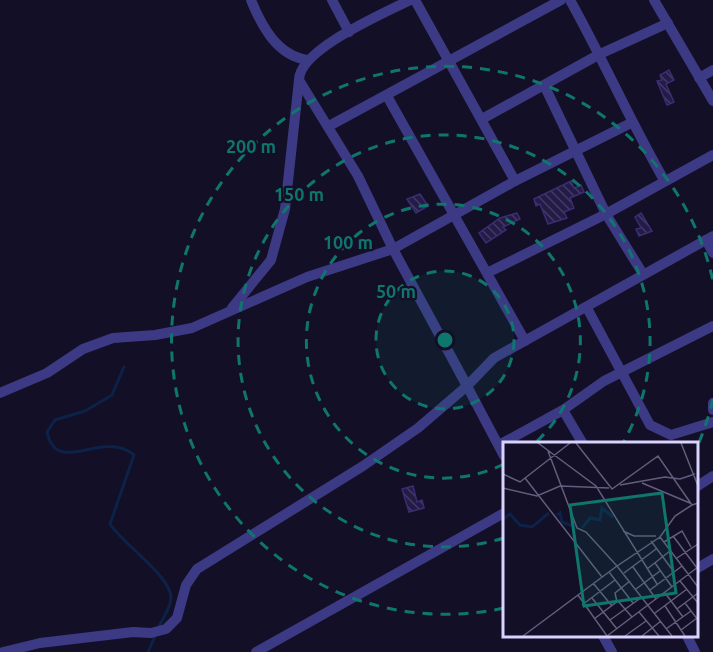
<svg xmlns="http://www.w3.org/2000/svg" width="713" height="652" viewBox="0 0 713 652" font-family="Ubuntu,sans-serif">
<defs>
<pattern id="building-back-hatch" width="6" height="6" patternUnits="userSpaceOnUse" patternTransform="scale(1.5)"><rect width="6" height="6" fill="#241b47"/><path d="M-1 5l2 2M0 0l6 6M5-1l2 2" fill="none" stroke="#433b63"/></pattern>
</defs>
<rect width="100%" height="100%" fill="#130f26"/>
<g fill="none" stroke-linecap="round" stroke-linejoin="round">
<g stroke="#0c2248" stroke-width="3">
<path d="M 124,367 L 112,395 L 85,411 L 55,420 L 47,432 C 57,478 103,428 134,455 L 110,524 C 123,544 171,576 171,598 C 171,607 162,620 158,628"/>
<polyline points="148,652 156,634"/>
</g>
</g>
<g fill="url(#building-back-hatch)" stroke="#3b2d73" stroke-width="1.5">
<polygon points="669,70 674,80 666,84 674,102 667,105 657,81 662,80 660,75"/>
<polygon points="571,181 574,188 581,185 584,192 570,198 574,208 564,212 567,218 548,224 540,204 536,206 534,199"/>
<polygon points="420,194 428,206 416,213 407,199"/>
<polygon points="517,213 520,219 503,227 506,230 486,243 479,233 500,218"/>
<polygon points="641,213 652,231 639,236 636,229 641,228 635,217"/>
<polygon points="413,486 417,502 422,500 424,508 409,512 402,489"/>
</g>
<g fill="none" stroke-linecap="round" stroke-linejoin="round">
<g stroke="#3d3a85" stroke-width="10">
<path d="M 251,0 C 262,27 277,55 307,60"/>
<polyline points="332,0 349,32"/>
<polyline points="415,0 515,181"/>
<path d="M 570,0 C 603,59 630,121 664,180"/>
<polyline points="654,0 713,101"/>
<polyline points="699,78 713,70"/>
<polyline points="545,87 606,214 643,274"/>
<polyline points="387,96 525,341"/>
<polyline points="482,119 600,54 668,23"/>
<polyline points="329,126 561,0"/>
<polyline points="706,240 713,253"/>
<polyline points="489,272 606,214 713,155"/>
<polyline points="232,308 271,260 285,209 299,80"/>
<polyline points="587,308 650,425 671,435 713,422"/>
<polyline points="0,393 47,373 83,349 113,338 155,335 192,328 307,277 393,249 515,181 631,123"/>
<polyline points="713,403 713,410"/>
<polyline points="563,410 583,444"/>
<polyline points="499,445 563,410 604,381 713,326"/>
<polyline points="504,456 467,386 494,358 713,236"/>
<polyline points="696,487 713,476"/>
<polyline points="696,569 713,559"/>
<polyline points="603,636 612,652"/>
<polyline points="687,636 695,652"/>
<path d="M 3,652 L 40,643 L 133,632 L 151,633 L 166,629 L 177,618 L 186,585 L 197,569 L 363,466 L 418,428 L 467,386 L 393,249 L 358,176 L 299,80 C 299,49 385,13 410,0"/>
<polyline points="256,652 504,513"/>
</g>
</g>
<circle cx="445" cy="340" r="69" fill="#0f766e" fill-opacity=".12"/>
<g fill="none" stroke="#0f766e" stroke-width="3" stroke-dasharray="10 8">
<circle cx="445" cy="340" r="69"/>
<path d="M504 464A137 137 0 1 1 535 443"/>
<path d="M504 538A206 206 0 1 1 623 443"/>
<path d="M713 399A274 274 0 0 1 697 447M504 608A274 274 0 1 1 713 281"/>
</g>
<g transform="translate(503 442)">
<rect width="195" height="195" fill="#130f26"/>
<path fill="none" stroke="#0c2248" stroke-width="3" d="M 54,73 L 57,71 L 59,80 L 72,85M 0,77 L 7,72 L 17,83 L 29,85 L 46,71M 79,86 L 87,76 L 97,78 L 99,66 L 110,75"/>
<path fill="none" stroke="#625e7d" stroke-width="1.5" d="M 35,1 L 93,44 L 154,142M 73,1 L 109,47 L 155,14 L 189,63 L 195,61M 178,1 L 195,44M 45,9 L 74,86 L 83,90 L 114,124 L 157,95 L 172,74 L 189,63M 0,32 L 17,40 L 67,1M 22,36 L 99,135M 139,41 L 187,61M 117,43 L 162,35 L 177,37 L 192,32M 0,46 L 34,54 L 57,44 L 106,46M 120,89 L 131,94 L 153,94M 170,94 L 194,126M 157,95 L 195,145M 148,99 L 171,130M 161,100 L 179,89 L 188,105M 174,116 L 195,102M 152,121 L 169,145M 130,125 L 153,157M 144,127 L 167,109M 106,130 L 130,161M 121,131 L 153,107M 177,139 L 195,161M 90,141 L 109,164M 133,147 L 157,129M 147,148 L 179,124M 162,151 L 180,175M 75,153 L 104,194 L 195,125M 89,156 L 114,187M 114,160 L 112,151 L 127,139M 182,161 L 195,178M 79,163 L 112,138M 162,164 L 182,194M 174,167 L 195,151M 136,170 L 156,194M 152,171 L 184,147M 91,177 L 115,159 L 129,175M 107,178 L 139,155M 163,187 L 188,169M 178,188 L 194,176M 20,194 L 114,124 L 169,194M 122,194 L 143,179M 139,194 L 158,179"/>
<path fill="#0f766e" fill-opacity="0.15" stroke="#0f766e" stroke-width="3" d="M 159,51 L 173,151 L 81,164 L 67,63 Z"/>
<rect width="195" height="195" fill="none" stroke="#d9d4ff" stroke-width="3"/>
</g>
<circle cx="445" cy="340" r="9" fill="#0f766e" stroke="#130f26" stroke-width="3"/>
<g font-size="18" text-anchor="middle" font-weight="bold" fill="#0f766e" stroke="#130f26" stroke-width="4.5" stroke-linejoin="round" paint-order="stroke">
<text x="251" y="153">200 m</text>
<text x="299" y="201">150 m</text>
<text x="348" y="249">100 m</text>
<text x="396" y="298">50 m</text>
</g>
</svg>
